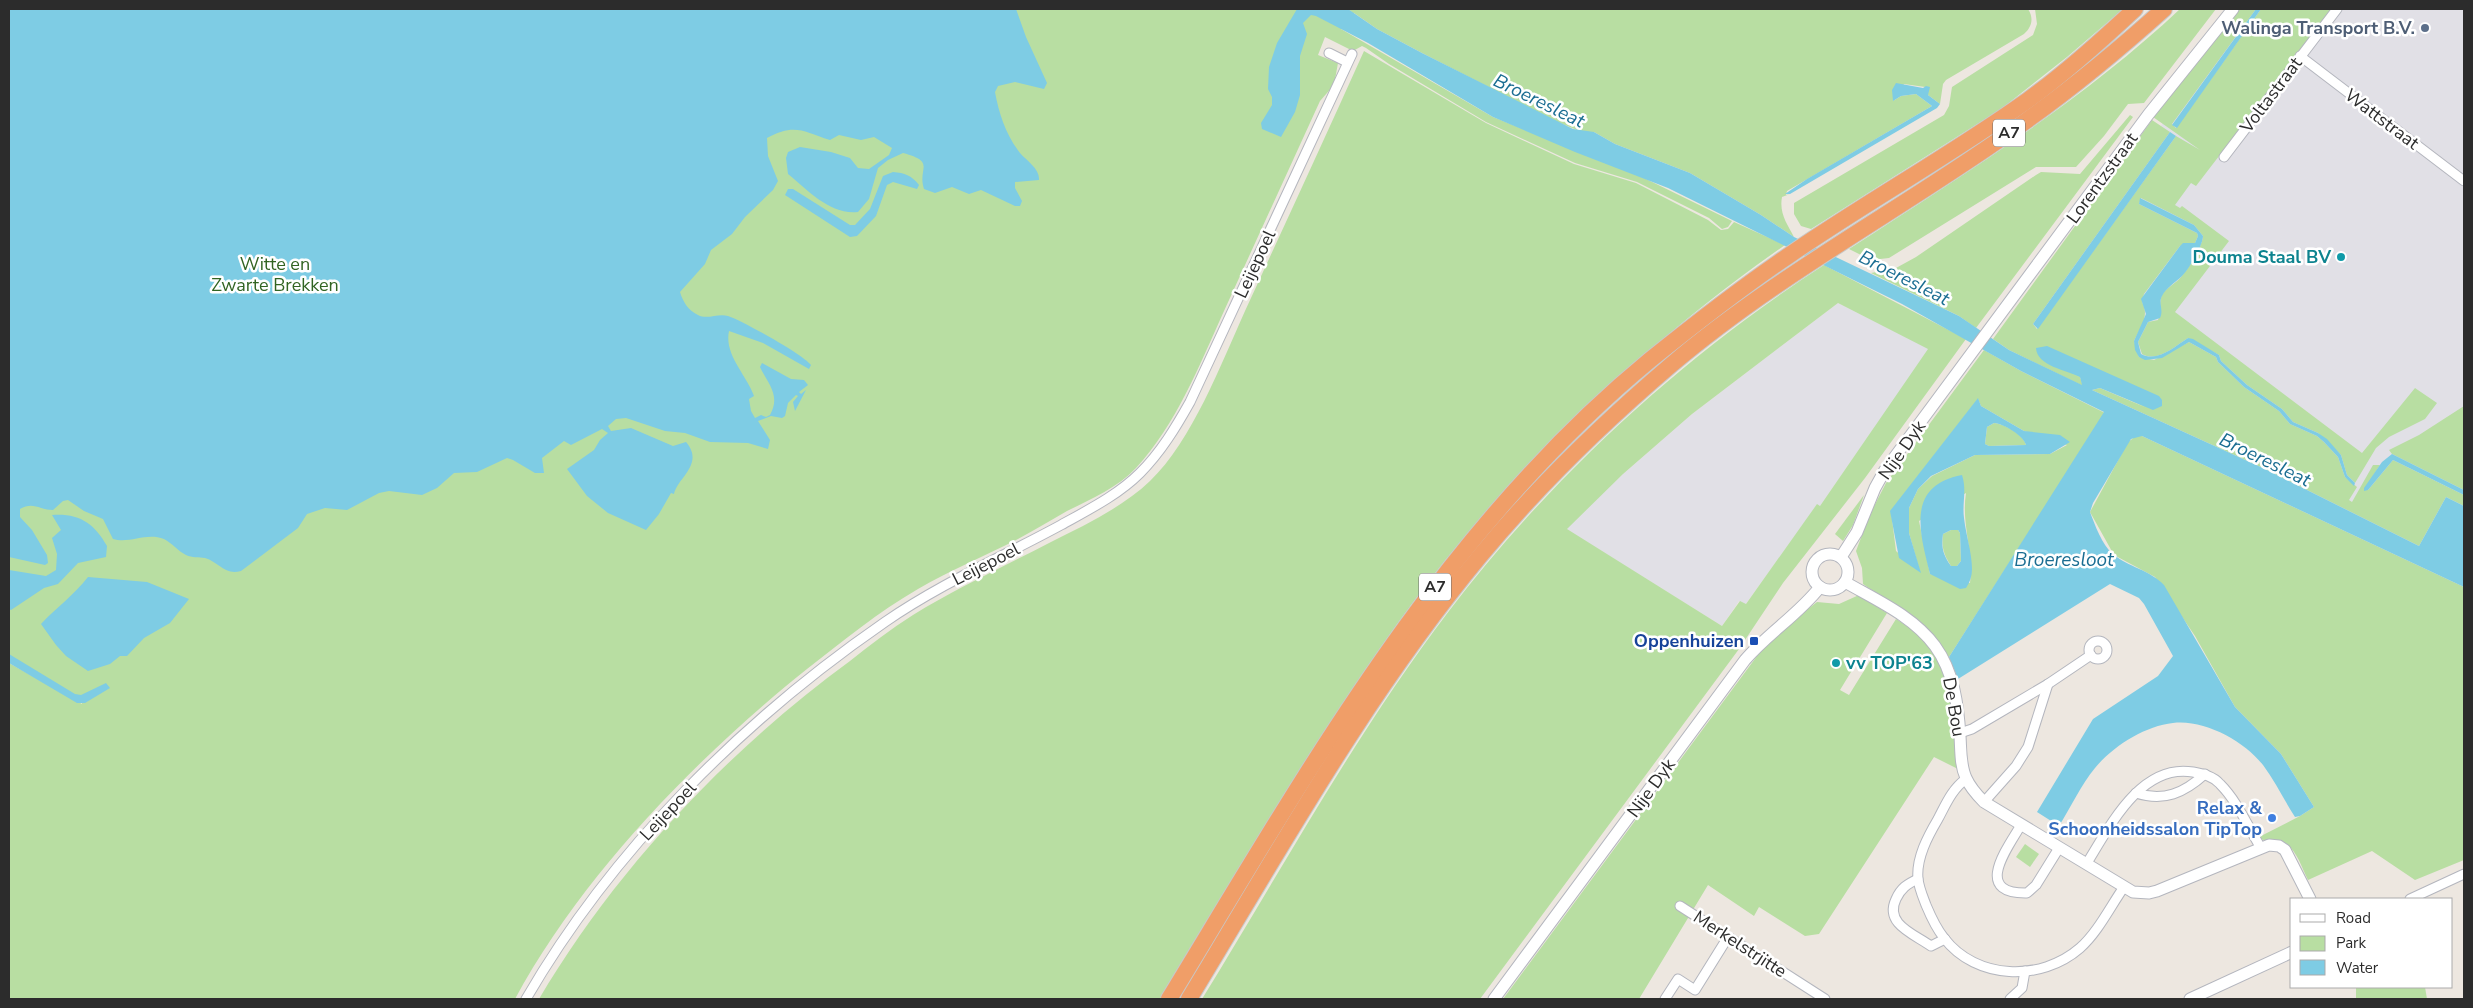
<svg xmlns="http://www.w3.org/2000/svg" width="2473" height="1008" viewBox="0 0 2473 1008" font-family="'Nunito Sans',sans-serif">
<rect width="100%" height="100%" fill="#ede7e0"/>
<g fill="#e1e0e6">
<polygon points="2246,9 2464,9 2464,417 2361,507 2347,501 2023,315"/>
<polygon points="1838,303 1929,349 1820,506 1817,505 1745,605 1739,601 1722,626 1566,529 1623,474 1692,414"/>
</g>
<g fill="#b8dea2" fill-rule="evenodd">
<path d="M 9,9 L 1346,9 L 1353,13 L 1348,9 L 2028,9 C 2034,18 2032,27 2024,34 L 1946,80 L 1943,84 L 1940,104 L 1928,95 L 1925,87 L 1904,84 L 1893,101 L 1901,96 L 1916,94 L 1932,106 L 1787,191 L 1786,195 L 1790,194 L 1782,197 C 1779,213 1787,224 1794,237 L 1761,215 L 1690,173 L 1615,144 L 1594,132 L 1582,132 L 1555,121 L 1422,53 L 1377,29 L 1354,13 L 1341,29 L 1493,117 L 1644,178 L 1732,221 L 1728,227 L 1722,229 L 1709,218 L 1637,182 L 1575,163 L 1486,122 L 1389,64 L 1366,48 L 1362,46 L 1353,51 L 1325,37 L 1318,55 L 1338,63 L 1334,85 L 1320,101 C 1288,171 1256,241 1224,311 C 1200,364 1176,425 1136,468 C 1117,488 1091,499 1067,511 C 1051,520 1035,530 1018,539 C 985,556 951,570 918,589 C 878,612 843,641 807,669 C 697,757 582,875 515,999 L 9,999 L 9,663 L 82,704 L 81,701 L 9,659 Z"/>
<polygon points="2035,9 2123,9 2067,57 2001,109 1811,229 1801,226 1794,214 1794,203 1944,115 1949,106 1952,87 2033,35 2037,24"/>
<path d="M 2180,9 L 2216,9 L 2144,103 L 2128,104 L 2104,136 L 2076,167 L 2036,167 L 1889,258 L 1871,260 L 1849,249 C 1964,174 2080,103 2180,9 Z"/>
<path d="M 2239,9 L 2256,9 L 2172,124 L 2176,128 L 2261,9 L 2332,9 L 2196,186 L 2191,183 L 2175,205 L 2180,208 L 2182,206 L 2229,241 L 2175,312 L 2362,453 L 2415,388 L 2437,403 L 2425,419 L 2389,437 L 2376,448 L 2355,483 L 2347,475 L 2341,455 L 2318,433 L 2293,422 L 2282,409 L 2247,385 L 2221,361 L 2219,355 L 2188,338 C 2175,346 2158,363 2142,354 L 2138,342 L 2148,322 L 2158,320 C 2162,311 2158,301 2163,293 C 2168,287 2176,283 2181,277 C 2188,269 2203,245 2203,236 L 2194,225 L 2141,198 L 2139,204 L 2197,233 L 2198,236 L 2195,243 L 2180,246 L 2144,294 L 2142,302 C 2150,316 2140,328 2134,341 L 2139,357 L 2154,360 L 2189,342 L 2216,357 L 2218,362 L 2244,387 L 2279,411 L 2290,424 L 2317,436 L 2324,442 L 2338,457 L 2345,477 L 2357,487 L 2349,500 L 2352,502 L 2373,465 L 2380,465 L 2364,490 L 2368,490 L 2393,460 L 2464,495 L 2464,506 L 2446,497 L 2419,546 L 2265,469 L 2092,390 L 2100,388 L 2147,408 L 2071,373 L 2080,377 L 2083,386 L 2009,350 L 1993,339 L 2152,120 L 2170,132 L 2033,324 L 2037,329 L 2176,136 L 2200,150 L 2153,117 Z"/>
<path d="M 1364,51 L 1486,123 L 1574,164 L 1636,183 L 1708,220 L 1721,230 L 1728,229 L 1734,222 L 1785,245 C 1693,309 1615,377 1537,458 C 1501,497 1464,535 1432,577 C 1330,710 1248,857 1161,999 L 539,999 C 616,869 728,750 850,661 C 870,645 891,629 913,615 C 957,588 1005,566 1051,542 C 1085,525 1123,507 1150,481 C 1192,441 1221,364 1245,311 C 1285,224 1325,138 1364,51 Z"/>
<polygon points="2130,115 2133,117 1976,328 1959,316 1871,273 1896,268 1916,257 2036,175 2041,172 2080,174"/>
<path d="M 1824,265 L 1966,339 L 1865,478 L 1783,583 L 1739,649 L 1480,999 L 1202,999 C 1282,869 1356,733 1449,611 C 1552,476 1682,357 1824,265 ZM 1838,303 L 1928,349 L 1820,506 L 1817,504 L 1746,604 L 1740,601 L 1722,626 L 1567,529 L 1623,474 L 1692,414 Z"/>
<path d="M 1984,350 L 2021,371 L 2105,413 L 1949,657 C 1924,621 1899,608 1863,584 L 1862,568 L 1856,551 L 1870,514 L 1886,483 ZM 1978,399 L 1981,406 L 2024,431 L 2067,445 L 2050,454 L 1975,455 L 1932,476 L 1918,489 L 1909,508 L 1909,533 L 1920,572 L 1896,551 L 1891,511 ZM 1966,493 C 1961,524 1974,553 1970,583 L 1930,574 L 1919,521 Z"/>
<polygon points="2464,406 2464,490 2392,454 2389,450 2419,435"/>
<path d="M 1994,423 C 2004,424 2023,434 2026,445 L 1989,446 L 1985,444 L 1987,427 Z"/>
<path d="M 2136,436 L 2142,436 L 2464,587 L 2464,860 L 2415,880 L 2372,851 L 2308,880 C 2301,866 2295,843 2277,840 C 2269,839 2265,843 2259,837 L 2300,816 L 2314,807 L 2281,754 L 2235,707 L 2195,636 L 2155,577 L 2114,555 L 2090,512 L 2128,442 Z"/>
<polygon points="1864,495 1853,525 1843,541 1835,534"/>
<path d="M 1951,530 L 1958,530 L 1960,533 L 1961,561 L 1957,566 L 1951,566 C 1944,555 1941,547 1943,534 Z"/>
<path d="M 1859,595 L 1887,613 L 1840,690 L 1849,695 L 1896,619 C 1909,627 1922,636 1932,648 C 1955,677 1956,734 1960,770 L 1934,757 L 1819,934 L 1805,936 L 1759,907 L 1754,916 L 1708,885 L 1639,999 L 1503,999 L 1763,648 L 1777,633 L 1817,602 L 1839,604 Z"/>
<polygon points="2025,844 2039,854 2030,867 2016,857"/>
<polygon points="2356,987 2425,987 2427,999 2356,999"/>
</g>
<g fill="#7ecce4" fill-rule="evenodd">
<path d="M 9,9 L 1016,9 L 1026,37 L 1047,83 L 1044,89 L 1015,82 L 998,86 L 995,92 C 999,114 1006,135 1020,153 C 1027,161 1040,169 1039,180 L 1015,182 L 1015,188 L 1022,201 L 1020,206 L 1015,206 L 981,190 L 969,194 L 952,187 L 935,193 L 924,189 C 917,168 937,162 903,153 L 888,160 L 878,168 L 869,199 L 858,212 C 830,215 809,191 788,174 L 786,158 L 788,152 L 800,147 L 831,152 L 850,158 L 858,168 L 869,169 L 889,155 L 892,148 L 874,137 L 861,140 L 839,135 L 830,140 C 803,131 794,123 767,138 L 768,156 L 778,181 L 773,190 L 745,217 L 732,234 L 711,250 L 705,264 L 680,292 C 683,302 688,310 698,315 C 707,320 718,313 728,316 C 741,320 804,355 811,365 L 809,369 L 763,343 L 729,331 C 724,355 746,374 754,396 L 749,399 L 751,411 L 755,418 L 761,415 L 766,417 L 770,415 C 781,395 768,384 760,367 L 762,363 L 791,379 L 804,380 L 808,385 L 799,392 L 801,394 L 806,390 L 795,411 L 793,402 L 798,396 L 796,395 L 788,403 L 785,416 L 782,418 L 771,416 L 758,421 L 770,440 L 768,449 L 748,443 L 710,442 L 685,433 L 665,431 L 626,418 L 616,419 L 608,426 L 611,431 L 631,428 L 673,446 L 686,442 C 705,464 677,478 674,494 L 671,493 L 659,514 L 646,530 L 608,513 L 587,496 L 567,469 L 594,450 L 600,440 L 608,433 L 602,429 L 571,445 L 564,441 L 542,458 L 544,473 L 535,473 L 513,460 L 507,458 L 477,472 L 454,473 L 437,488 L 422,495 L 389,491 L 379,493 L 347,510 L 325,508 L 307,514 L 298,528 L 241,571 C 225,576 219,562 205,558 C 199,557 192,558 186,555 C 178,551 172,543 164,539 C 146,532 130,544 113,539 L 103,519 L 84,511 L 68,500 L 63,501 L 53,510 C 40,510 33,501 20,509 L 20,517 L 32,530 L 47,555 L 48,563 L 45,565 L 9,557 Z"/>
<path d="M 1297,9 L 1348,9 L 1377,29 L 1422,53 L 1573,129 L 1594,132 L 1615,144 L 1690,173 L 1761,215 L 1794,237 L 1959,316 L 2009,350 L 2082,385 L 2080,377 C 2066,370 2037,366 2036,348 L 2047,346 L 2159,396 L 2162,400 L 2162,406 L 2153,410 L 2100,388 L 2092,390 L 2265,469 L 2419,546 L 2446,497 L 2464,506 L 2464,587 L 2142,436 L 2131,439 L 2093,503 L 2090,512 C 2095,525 2102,545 2113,554 C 2128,567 2150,570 2164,585 L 2235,707 L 2281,754 L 2314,807 L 2300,816 L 2295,817 C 2284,800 2275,781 2263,765 C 2244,741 2204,719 2173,723 C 2145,726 2113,746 2095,768 C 2081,785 2071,807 2059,826 L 2037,812 L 2093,719 L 2158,676 L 2173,656 L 2144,604 L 2139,598 L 2110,584 L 1958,679 L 1949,657 L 2104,412 L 2021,371 L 1902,304 L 1668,188 L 1575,152 L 1493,117 L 1368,43 L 1316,16 L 1311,15 L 1303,23 L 1307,34 L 1300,56 L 1300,95 L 1295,112 L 1281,137 L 1262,129 L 1261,123 L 1272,105 L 1272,97 L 1268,89 L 1269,67 L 1277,43 Z"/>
<polygon points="2256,9 2261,9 2177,128 2172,125"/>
<polygon points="1896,83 1923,88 1926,86 1930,87 1928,95 1940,104 1937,108 1790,194 1785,194 1807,179 1932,106 1916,94 1901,96 1893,101 1892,90"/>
<polygon points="2170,132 2176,136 2038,329 2033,324"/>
<path d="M 893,172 C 905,173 911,175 919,185 L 917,189 L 893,182 L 887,185 L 876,216 L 857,236 L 850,237 L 785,195 L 788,189 L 793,189 L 850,225 L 855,225 L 870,209 L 883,176 Z"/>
<path d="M 2140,198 L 2194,225 L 2203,236 C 2203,245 2189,269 2182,276 C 2176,282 2166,288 2162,296 C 2158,303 2164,310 2160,318 L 2148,322 L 2138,342 L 2141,354 C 2158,363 2175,346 2188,338 L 2193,339 L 2219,355 L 2221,361 L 2247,385 L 2282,409 L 2293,422 L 2318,433 L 2327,439 L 2341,455 L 2347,475 L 2355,483 L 2354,486 L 2345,477 L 2338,457 L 2324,442 L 2317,436 L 2290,424 L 2279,411 L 2244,387 L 2218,362 L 2216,357 L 2189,342 L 2162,358 L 2145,360 L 2139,357 L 2135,350 L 2134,341 L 2146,314 L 2141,299 L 2180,246 L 2183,243 L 2195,243 L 2198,236 L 2197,233 L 2139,204 Z"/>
<path d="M 1978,398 L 1981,406 L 2024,431 L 2060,435 L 2070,442 L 2050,454 L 1975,455 L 1931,476 L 1918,489 L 1909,508 L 1909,533 L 1921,573 L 1899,558 L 1890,511 ZM 1994,423 C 2004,424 2023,435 2026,445 L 1989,446 L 1985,444 L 1987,427 Z"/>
<polygon points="2392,454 2464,490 2464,495 2393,460 2368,490 2364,491 2364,488 2382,462"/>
<path d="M 1962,475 C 1967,490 1962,503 1964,518 C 1966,535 1972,553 1972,569 C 1972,576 1970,582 1966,588 L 1960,589 L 1930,574 C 1920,533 1905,486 1962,475 ZM 1951,530 L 1958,530 L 1960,533 L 1961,561 L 1957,566 L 1951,566 C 1943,555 1941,547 1943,534 Z"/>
<path d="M 52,515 C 79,513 94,523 107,546 L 106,557 L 78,563 L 58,584 L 44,588 L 11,610 L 9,609 L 9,570 L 46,576 L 56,570 L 57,554 L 52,538 L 61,530 Z"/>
<path d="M 88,577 L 147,582 L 189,599 L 170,623 L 144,638 L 127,656 L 120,656 L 110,664 L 88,671 L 66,656 L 56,645 L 41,624 C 57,607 74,595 88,577 Z"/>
<polygon points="9,654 75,694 81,695 106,683 110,688 85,703 77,703 9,663"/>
</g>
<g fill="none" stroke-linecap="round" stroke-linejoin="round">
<g stroke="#b4b6be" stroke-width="11">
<g id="minor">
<polyline points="1329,53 1347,62"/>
<polyline points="2300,56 2464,181"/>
<polyline points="2224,157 2337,9"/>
<circle cx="2098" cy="650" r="9"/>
<polyline points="1960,733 1972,729 2048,684 2091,655"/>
<path d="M 1966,779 C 1952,789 1946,804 1938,819 C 1928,836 1916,858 1918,879 C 1919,888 1923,897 1926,905 C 1931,917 1936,928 1944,938 C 1976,980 2041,982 2080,948 C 2098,932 2110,907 2124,887"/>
<path d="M 2136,793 C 2164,802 2184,793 2205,774"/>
<polyline points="1984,802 2016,766 2028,747 2048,684"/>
<path d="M 2021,825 C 2006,850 1973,894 2027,893 L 2036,885 L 2059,848"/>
<path d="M 2087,863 C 2110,826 2141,763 2193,772 C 2203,774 2213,776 2220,784 C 2238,802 2248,827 2261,848"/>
<path d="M 1918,879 C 1907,884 1901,888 1896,899 C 1884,924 1914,934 1931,946 L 1945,939"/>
<polyline points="2410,899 2464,874"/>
<polyline points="1680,906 1825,999"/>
<path d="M 526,999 C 613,849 743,720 885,622 C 940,584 1002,557 1061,525 C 1088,510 1118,495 1140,473 C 1161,452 1176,427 1190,402 L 1352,54"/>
<polyline points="1665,999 1678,979 1695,990 1728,937"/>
<polyline points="2010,999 2022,988 2025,971"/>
</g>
</g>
<g stroke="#b4b6be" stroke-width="13">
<g id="tertiary">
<circle cx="1830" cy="572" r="18"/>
<polyline points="1841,557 1857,532 1875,488 1885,470 2148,115 2233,9"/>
<path d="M 1845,582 C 1876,600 1913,616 1935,646 C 1954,672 1958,705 1960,736 C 1961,750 1960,765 1966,778 C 1970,787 1977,795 1984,802 L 2133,892 L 2149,893 L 2157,891 L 2269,845 L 2279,846 L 2285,850 L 2310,899"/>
<path d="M 1494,999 L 1745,660 C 1768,633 1798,615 1820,587"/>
<polyline points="2190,999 2292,952"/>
</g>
</g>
<g stroke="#c8c8c8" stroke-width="18">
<g id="motorway">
<path d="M 1169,999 C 1308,771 1441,532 1650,360 C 1696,323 1742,287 1791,254 C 1868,201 1951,155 2028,100 C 2064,74 2102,40 2135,9"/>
<path d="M 1189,999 C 1280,849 1367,692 1480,556 C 1537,487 1603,423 1671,365 C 1776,276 1897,212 2009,133 C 2064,95 2115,53 2164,9"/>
</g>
</g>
<use href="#minor" stroke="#fff" stroke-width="9"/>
<use href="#tertiary" stroke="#fff" stroke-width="11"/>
<use href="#motorway" stroke="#f09e68" stroke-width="16"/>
</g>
<circle fill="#5c6f8a" stroke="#fff" stroke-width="2" cx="2425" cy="28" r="5"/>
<g fill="#0f9aa8" stroke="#fff" stroke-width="2">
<circle cx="2341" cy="257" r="5"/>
<circle cx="1836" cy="663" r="5"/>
</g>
<rect fill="#1a4fb4" stroke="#fff" stroke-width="2" x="1749" y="636" width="10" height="10" rx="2.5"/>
<circle fill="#3f7fe0" stroke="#fff" stroke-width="2" cx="2272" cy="818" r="5"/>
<g text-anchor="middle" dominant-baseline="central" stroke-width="5" stroke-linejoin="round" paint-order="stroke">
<g fill="#fff" stroke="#6b6b6b" stroke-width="1">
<rect x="1993" y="119.5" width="32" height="27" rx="4"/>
<rect x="1419" y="573.5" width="32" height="27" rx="4"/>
</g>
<g font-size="16" font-weight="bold" fill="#2c2c2c">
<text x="2009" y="133">A7</text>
<text x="1435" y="587">A7</text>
</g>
<g font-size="18" font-weight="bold" fill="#4e5e75" stroke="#fff" text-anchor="end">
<text x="2415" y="28">Walinga Transport B.V.</text>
</g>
<g font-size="18" fill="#2c2c2c" stroke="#fff">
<text transform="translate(2271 95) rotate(-53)">Voltastraat</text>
<text transform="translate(2382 119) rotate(37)">Wattstraat</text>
<text transform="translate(2102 178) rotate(-54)">Lorentzstraat</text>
<text transform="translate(1255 264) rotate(-65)">Leijepoel</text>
<text transform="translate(1902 450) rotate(-55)">Nije Dyk</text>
<text transform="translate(986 564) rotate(-27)">Leijepoel</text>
<text transform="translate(1954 707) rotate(80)">De Bou</text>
<text transform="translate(1651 788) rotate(-54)">Nije Dyk</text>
<text transform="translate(668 811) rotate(-47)">Leijepoel</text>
<text transform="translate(1740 944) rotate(33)">Merkelstrjitte</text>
</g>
<g font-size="18" font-weight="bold" fill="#0d838f" stroke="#fff" text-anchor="end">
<text x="2331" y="257">Douma Staal BV</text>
<text x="1846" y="663" text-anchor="start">vv TOP'63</text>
</g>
<g font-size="18" fill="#326422" stroke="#fff">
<text x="275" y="264">Witte en<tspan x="275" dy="21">Zwarte Brekken</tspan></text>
</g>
<g font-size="18" font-weight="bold" fill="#164399" stroke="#fff" text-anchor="end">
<text x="1744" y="641">Oppenhuizen</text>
</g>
<g font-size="18" font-weight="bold" fill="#366cbe" stroke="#fff" text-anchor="end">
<text x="2262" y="808">Relax &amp;<tspan x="2262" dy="21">Schoonheidssalon TipTop</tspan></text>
</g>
<g font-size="19" font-style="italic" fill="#1a6d92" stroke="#fff">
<text transform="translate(1539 101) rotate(26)">Broeresleat</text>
<text transform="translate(1904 278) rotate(27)">Broeresleat</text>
<text transform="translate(2265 460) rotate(26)">Broeresleat</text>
<text x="2064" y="560">Broeresloot</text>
</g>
</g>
<rect width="2473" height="1008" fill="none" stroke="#2c2c2c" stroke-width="20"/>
<rect x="2290" y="898" width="162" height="90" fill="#ffffff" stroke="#ababab"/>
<rect x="2300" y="914" width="25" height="8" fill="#ffffff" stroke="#ababab"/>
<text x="2336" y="923" font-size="15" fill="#2c2c2c">Road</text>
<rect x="2300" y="936" width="25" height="15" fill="#b8dea2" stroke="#ababab"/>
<text x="2336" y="948" font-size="15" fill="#2c2c2c">Park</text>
<rect x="2300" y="960" width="25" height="15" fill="#7ecce4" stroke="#ababab"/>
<text x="2336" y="973" font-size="15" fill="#2c2c2c">Water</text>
</svg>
